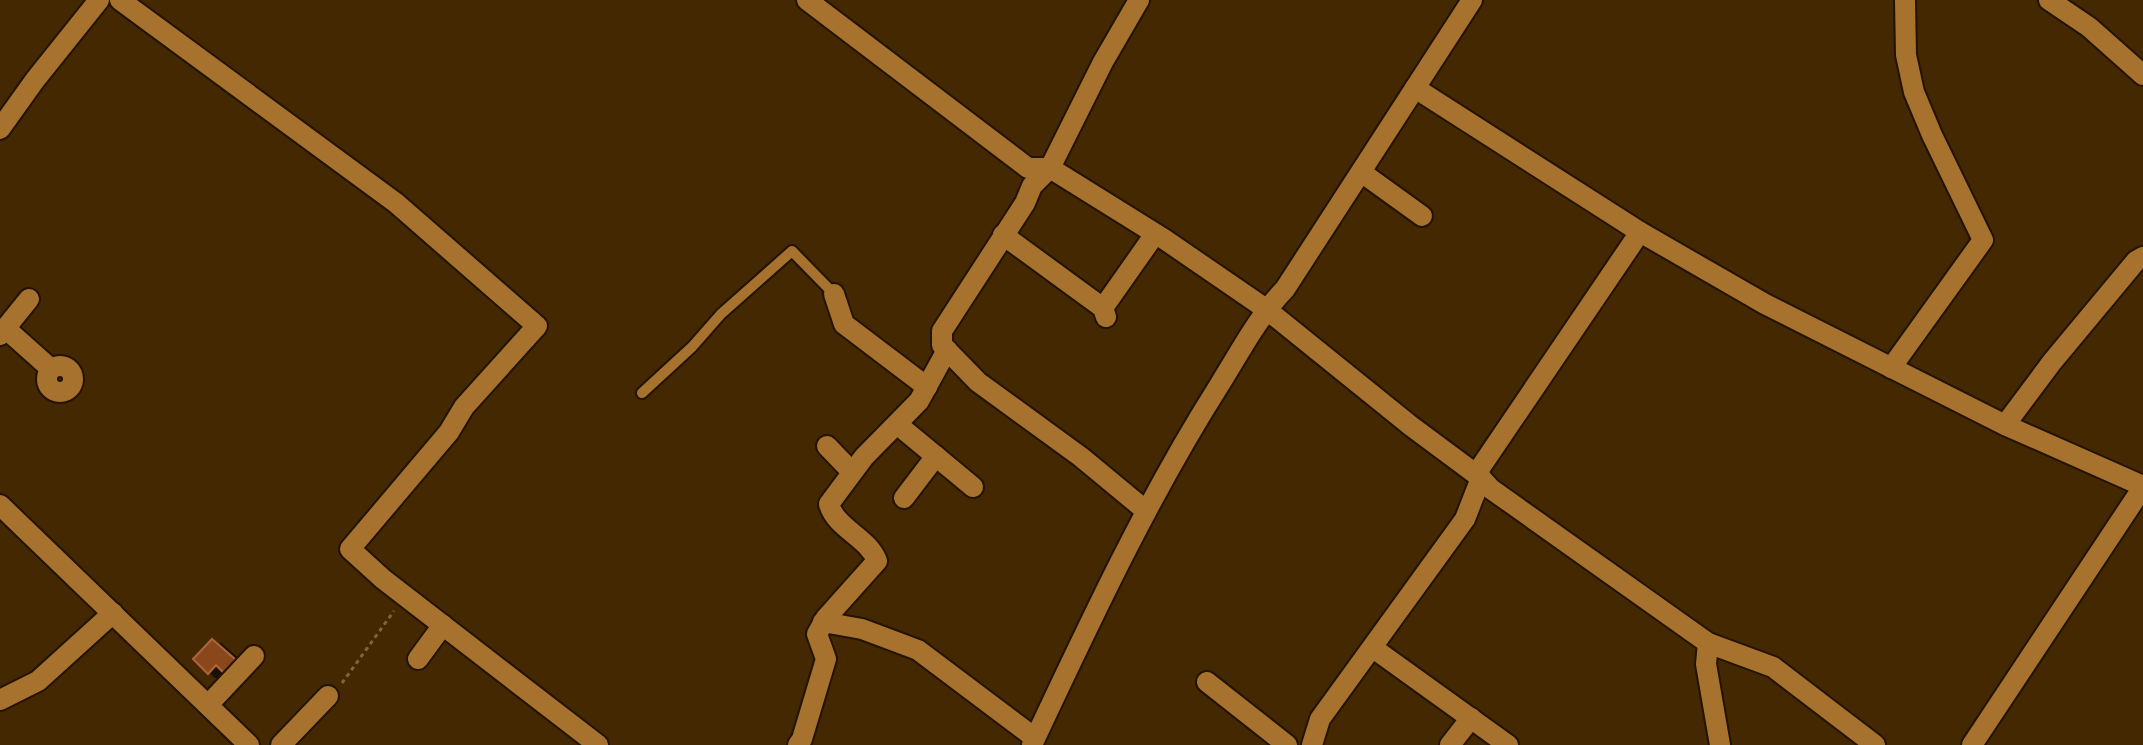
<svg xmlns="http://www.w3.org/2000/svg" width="2143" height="745" viewBox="0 0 2143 745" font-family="Ubuntu,sans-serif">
<defs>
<filter id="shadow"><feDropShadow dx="9" dy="5" stdDeviation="0" flood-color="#0009"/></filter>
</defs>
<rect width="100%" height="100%" fill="#432802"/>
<polygon fill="#8a471c" stroke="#ab653c" stroke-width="2" filter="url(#shadow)" points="212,639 236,660 224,673 216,665 208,674 193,659"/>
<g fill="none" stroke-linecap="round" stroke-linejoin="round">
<g stroke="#231301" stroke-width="14">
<polyline id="service" points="642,393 692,347 721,314 792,251 834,294"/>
</g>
<g stroke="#231301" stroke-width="24">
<g id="minor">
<polyline points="120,0 396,203 537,326 464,407 449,432 350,549 383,579 598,745"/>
<polyline points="807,0 1028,168 1050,168 1164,239 1266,309 1411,426 1481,478 1491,489 1708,643 1773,667 1875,745"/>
<polyline points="1139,0 1103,62 1050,168 1032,186 1025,203 942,331 942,345 978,382 1081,457 1145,510"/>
<polyline points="2049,0 2089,27 2143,75"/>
<polyline points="1415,88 1640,232 1765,304 2005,425 2143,486"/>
<polyline points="0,129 35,80 99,0"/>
<polyline points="1361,172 1422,216"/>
<polyline points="1003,235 1103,308"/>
<polyline points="834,294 844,324 927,387"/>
<polyline points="1106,317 1103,308 1155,234"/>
<polyline points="5,328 51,369"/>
<polyline points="0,335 29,299"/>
<circle cx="60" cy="379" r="13"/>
<polyline points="1891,368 1983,240 1932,135 1914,92 1906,55 1905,0"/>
<polyline points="897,424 973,487"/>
<polyline points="2005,425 2052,362 2136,261 2143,257"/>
<polyline points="827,446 852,472"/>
<polyline points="1476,474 1640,232"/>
<polyline points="904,498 936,456"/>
<polyline points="823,622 862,629 918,650 1035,738"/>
<polyline points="1708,643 1706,664 1720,745"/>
<polyline points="1373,648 1508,745"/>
<polyline points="418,659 443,625"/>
<polyline points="1207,682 1287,745"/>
<polyline points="0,700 38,681 113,613"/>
<polyline points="208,705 254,656"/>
<polyline points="281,745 328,696"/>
<path d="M 798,745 L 802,739 L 826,659 L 817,634 L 826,618 L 877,561 C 868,537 836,529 829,504 L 864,457 L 919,401 L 947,350"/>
<path d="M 1032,745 C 1090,622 1147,499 1220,384 C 1240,352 1258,317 1285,289 L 1472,0"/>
<polyline points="1312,745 1320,719 1465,519 1481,478"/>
<polyline points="1450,745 1471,718"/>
<polyline points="1972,745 2143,487"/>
</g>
</g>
<g stroke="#231301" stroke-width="24">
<polyline id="tertiary" points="0,505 249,745"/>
</g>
<polyline stroke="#7e6442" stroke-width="3" stroke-dasharray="4 4" stroke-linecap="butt" points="342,683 394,611"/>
<use href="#service" stroke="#a6722e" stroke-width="10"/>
<use href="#minor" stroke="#a6722e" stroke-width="20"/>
<use href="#tertiary" stroke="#a6722e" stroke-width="20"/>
</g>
</svg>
